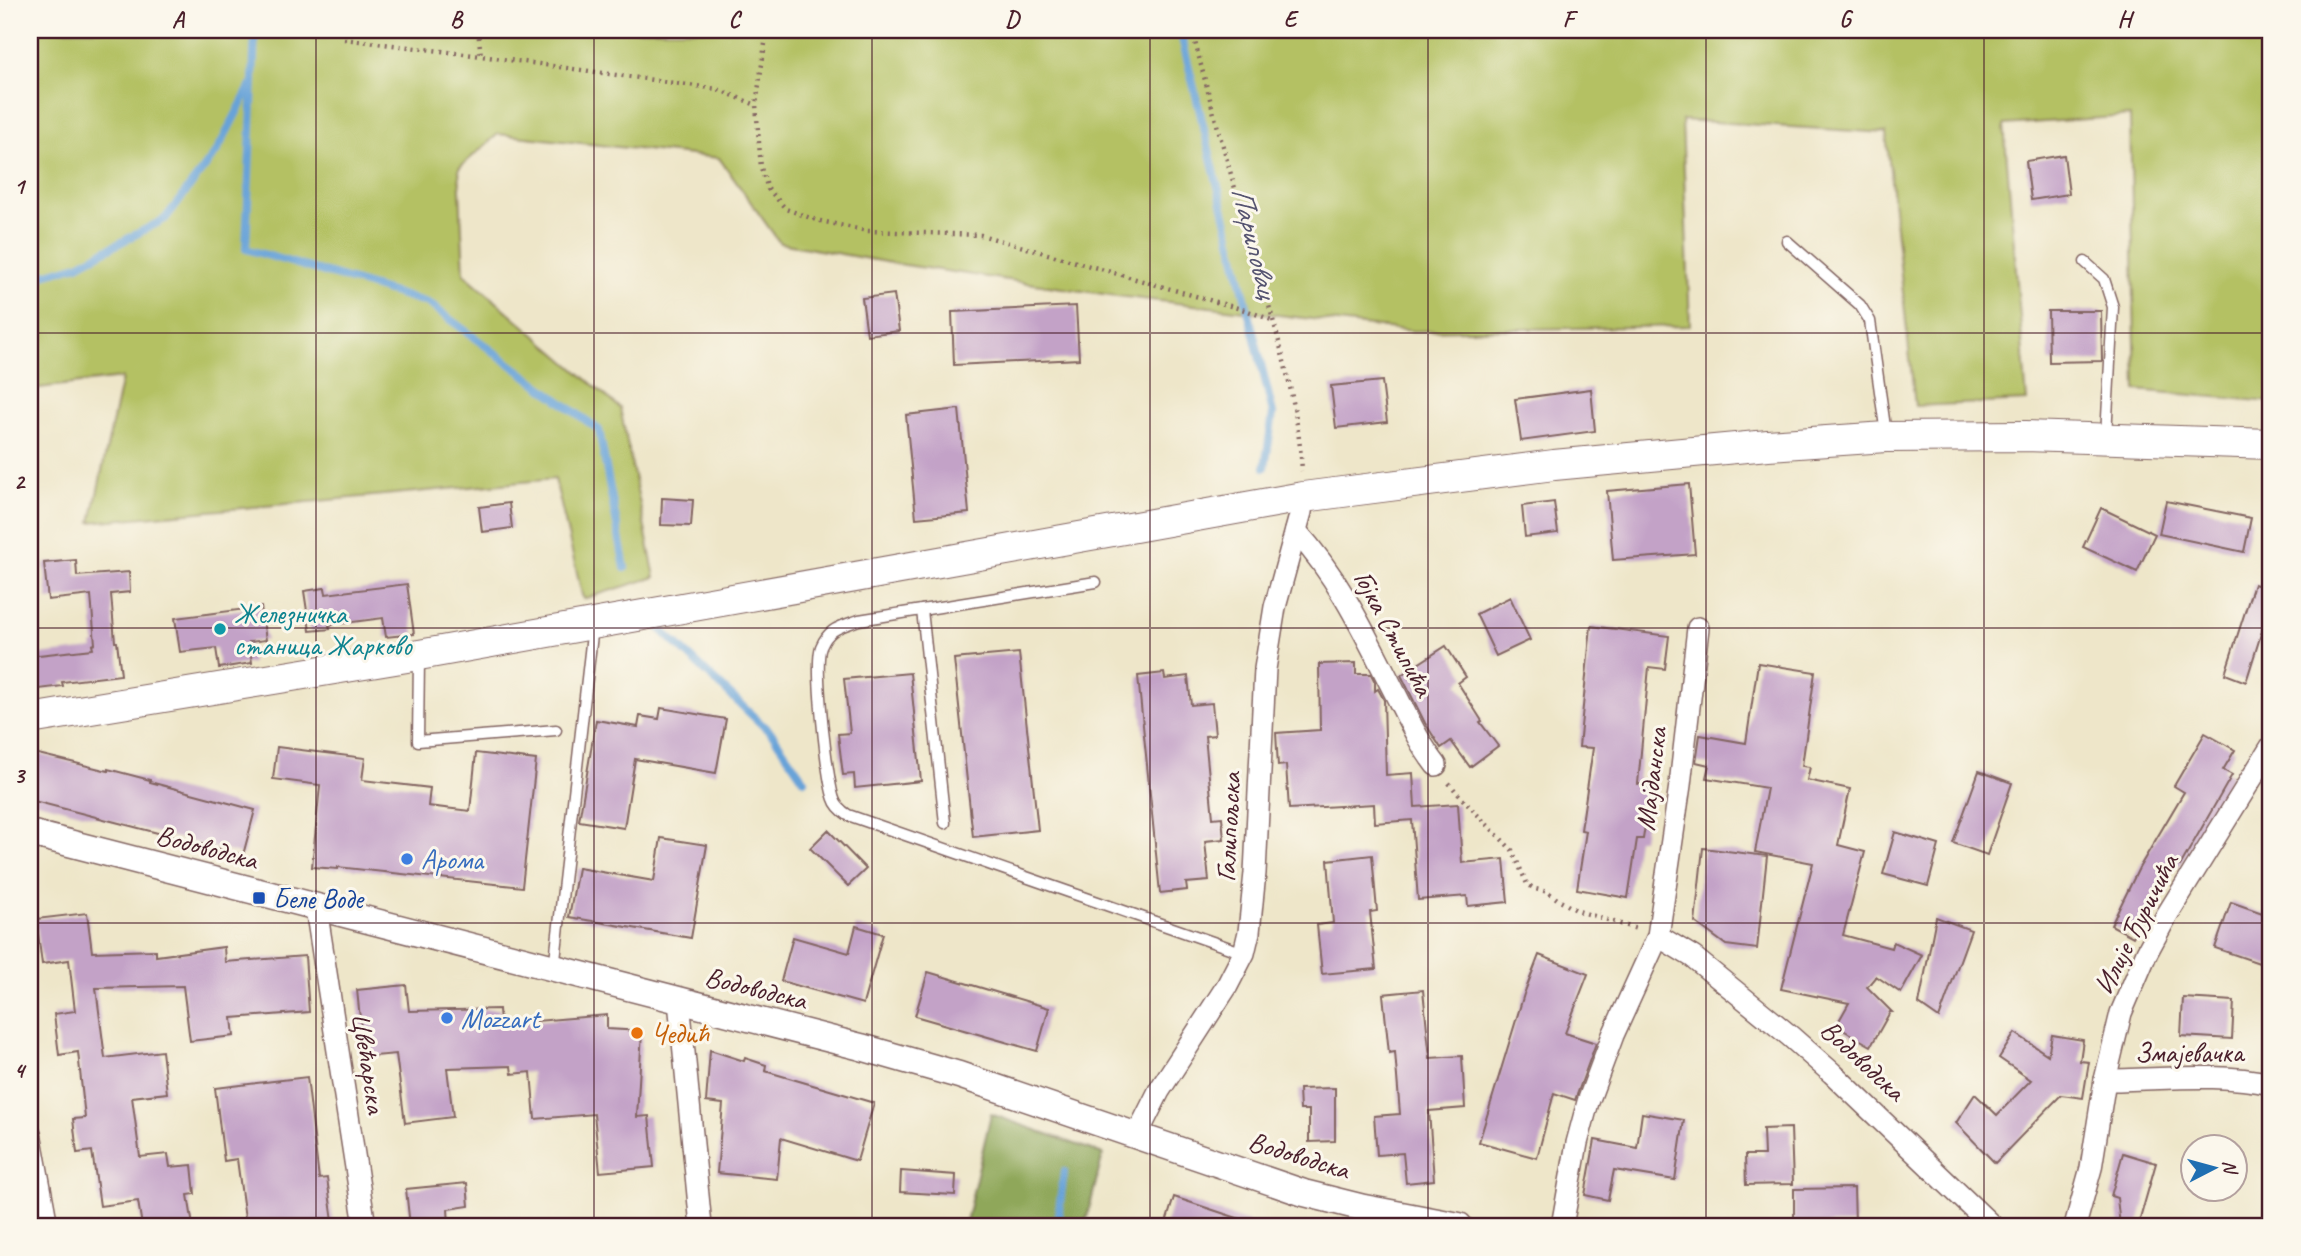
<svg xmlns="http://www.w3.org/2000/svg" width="2301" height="1256" viewBox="0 0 2301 1256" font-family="Caveat,sans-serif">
<rect width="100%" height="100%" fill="#fbf7ec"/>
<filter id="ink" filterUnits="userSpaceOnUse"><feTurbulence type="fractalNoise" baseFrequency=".0143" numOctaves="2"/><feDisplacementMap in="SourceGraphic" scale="14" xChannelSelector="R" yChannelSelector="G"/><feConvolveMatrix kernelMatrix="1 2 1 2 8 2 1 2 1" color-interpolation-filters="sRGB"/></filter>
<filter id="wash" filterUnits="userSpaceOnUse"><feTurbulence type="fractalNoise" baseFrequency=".00686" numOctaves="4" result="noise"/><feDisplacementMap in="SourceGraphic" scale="28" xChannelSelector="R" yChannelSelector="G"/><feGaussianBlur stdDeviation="1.57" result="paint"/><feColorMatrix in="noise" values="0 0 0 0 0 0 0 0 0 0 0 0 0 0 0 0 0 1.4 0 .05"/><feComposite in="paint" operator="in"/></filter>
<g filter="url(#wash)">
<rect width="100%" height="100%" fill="#eee6c9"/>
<polygon fill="#b4c164" stroke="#7f7048" stroke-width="2" points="30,30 2271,30 2271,402 2136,390 2130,116 2004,125 2027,401 1915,406 1886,133 1682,120 1690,326 1413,331 1117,296 891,263 780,243 719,158 498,134 459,168 464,274 620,408 655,577 583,599 555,479 91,522 122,378 30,389"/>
<polygon fill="#8fa75a" stroke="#6c6342" stroke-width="2" points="991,1114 1103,1154 1085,1226 965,1226"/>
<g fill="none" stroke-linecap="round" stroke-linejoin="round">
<g stroke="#67a3d8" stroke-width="8">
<polyline points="255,30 246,249 428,303 599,430 625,568"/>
<polyline points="1180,30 1273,413 1265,467"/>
<polyline points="30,279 78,265 165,219 217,151 251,85"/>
<polyline points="652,621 773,735 804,780"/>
<polyline points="1057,1226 1064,1172"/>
</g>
</g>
<g id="blocks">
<g fill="#c3a2c7">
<polygon points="2064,155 2069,194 2031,200 2026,161"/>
<polygon points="894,294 899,331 867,335 862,298"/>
<polygon points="1076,306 1079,359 954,365 952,312"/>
<polygon points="2048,311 2101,311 2102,361 2049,362"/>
<polygon points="1382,381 1387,422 1336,428 1331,386"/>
<polygon points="1591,389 1595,431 1521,441 1515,399"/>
<polygon points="959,409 969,513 916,518 906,415"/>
<polygon points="1689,484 1695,554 1613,560 1607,491"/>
<polygon points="662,498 693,500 691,526 661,525"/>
<polygon points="2166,501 2251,518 2244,552 2159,534"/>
<polygon points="1554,502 1558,533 1525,537 1522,506"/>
<polygon points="509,503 512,528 482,532 479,507"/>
<polygon points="2101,508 2155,534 2137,572 2083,547"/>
<polygon points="76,560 77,576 129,572 130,592 111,594 115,642 117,642 121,675 62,682 63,686 30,690 30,656 93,649 92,645 95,644 91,595 48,600 44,563"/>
<polygon points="407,584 414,634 386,637 383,618 329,625 330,629 310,631 304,591 325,588 326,594"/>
<polygon points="2254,584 2271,589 2271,602 2246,682 2225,674"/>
<polygon points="1510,597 1530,640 1496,656 1476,614"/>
<polygon points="261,607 266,640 249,642 252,663 219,668 216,648 180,652 175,618"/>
<polygon points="1591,626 1669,636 1665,669 1649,667 1638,784 1651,786 1643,839 1637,839 1628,898 1577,889 1586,831 1581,830 1593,748 1579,747"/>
<polygon points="1446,646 1466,677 1458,683 1482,721 1480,722 1498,746 1470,767 1451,741 1441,748 1425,723 1401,675"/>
<polygon points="1019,653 1038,830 973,837 954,659"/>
<polygon points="1356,663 1356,674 1371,674 1375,682 1375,691 1378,689 1384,700 1386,775 1413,773 1415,807 1458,804 1462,863 1504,859 1508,902 1468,906 1467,896 1418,900 1412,820 1375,823 1374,804 1289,809 1286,765 1278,766 1276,733 1320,730 1319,664"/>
<polygon points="1758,663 1815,672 1802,766 1810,767 1807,780 1850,789 1838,845 1865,852 1843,935 1891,948 1893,942 1922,955 1901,993 1876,976 1867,987 1892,1012 1890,1012 1871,1046 1836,1026 1849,1003 1781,989 1813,863 1755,852 1767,788 1706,778 1709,765 1696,762 1700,735 1746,743"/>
<polygon points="910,673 921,781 855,788 854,774 843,775 838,734 850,733 844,679"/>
<polygon points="1164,673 1165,679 1188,676 1191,705 1212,703 1215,735 1205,736 1213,818 1222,817 1224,839 1205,841 1209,881 1186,883 1187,890 1160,893 1138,676"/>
<polygon points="661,708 726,719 716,773 635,759 624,828 579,821 596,720 638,727 640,716 659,719"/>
<polygon points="2205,733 2235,750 2223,770 2232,775 2180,866 2171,861 2133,937 2111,925 2139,868 2184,792 2174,786"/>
<polygon points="277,747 365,758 362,780 430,788 428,806 470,811 476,753 536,760 522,887 338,867 338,869 312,867 320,785 273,779"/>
<polygon points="30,752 108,771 108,769 150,780 150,782 255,810 243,855 30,800"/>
<polygon points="1979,771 2012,783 1987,855 1953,843"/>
<polygon points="828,830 866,869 848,886 810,848"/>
<polygon points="1895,832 1939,845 1928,886 1883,874"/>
<polygon points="661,838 707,845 691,938 569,917 578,868 654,881"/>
<polygon points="1703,848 1767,856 1757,949 1726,945 1695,922"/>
<polygon points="1372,855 1377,911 1370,912 1376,969 1322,974 1317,925 1333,923 1328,860"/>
<polygon points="2231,902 2271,916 2271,967 2215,948"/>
<polygon points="87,913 92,952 156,950 156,956 224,947 225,962 305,956 309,1012 232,1018 234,1036 190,1041 183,986 96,988 105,1058 162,1051 167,1093 132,1097 140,1157 168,1154 170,1167 192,1165 195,1194 188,1195 193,1226 142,1226 138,1201 100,1206 92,1151 77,1153 73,1119 85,1118 78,1052 59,1055 54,1014 75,1011 69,960 42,964 36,919"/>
<polygon points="1936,917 1971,930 1939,1018 1919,1004"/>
<polygon points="856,926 883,934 863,1004 781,981 793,937 849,953"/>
<polygon points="1539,955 1588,974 1565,1033 1596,1043 1575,1100 1554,1093 1537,1158 1479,1142 1524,994"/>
<polygon points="928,972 1049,1008 1037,1051 915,1016"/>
<polygon points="406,985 409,1011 499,1009 500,1024 607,1015 607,1029 642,1031 637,1117 649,1116 654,1167 600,1172 594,1114 535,1119 531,1072 512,1074 511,1066 447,1068 453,1117 405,1123 396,1054 364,1057 357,990"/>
<polygon points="1423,990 1430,1058 1462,1056 1465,1108 1429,1111 1434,1180 1406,1183 1403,1153 1377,1155 1374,1116 1400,1114 1395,1052 1389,1053 1383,994"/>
<polygon points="2183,998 2234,1001 2232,1039 2181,1036"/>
<polygon points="2015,1033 2048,1055 2052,1035 2083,1040 2080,1061 2089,1062 2083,1098 2061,1095 1995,1163 1956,1123 1975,1094 1997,1115 2031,1080 1999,1058"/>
<polygon points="710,1050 744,1061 745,1058 766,1065 765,1071 874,1103 857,1161 781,1138 777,1179 717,1173 723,1104 706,1102"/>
<polygon points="307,1077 319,1179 327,1178 333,1221 293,1226 246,1226 237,1159 224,1161 215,1088"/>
<polygon points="1335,1088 1335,1141 1309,1142 1309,1110 1300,1110 1299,1089"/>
<polygon points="1642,1113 1684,1120 1675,1180 1614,1170 1608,1200 1585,1195 1595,1140 1637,1148"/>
<polygon points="1791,1128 1793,1184 1746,1185 1745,1155 1764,1155 1763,1129"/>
<polygon points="2123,1153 2156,1163 2138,1226 2120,1226 2117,1198 2111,1196"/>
<polygon points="901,1171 956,1175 955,1195 900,1192"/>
<polygon points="467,1183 469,1206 448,1209 449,1225 410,1226 406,1189"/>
<polygon points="1854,1188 1855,1224 1794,1225 1794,1189"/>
<polygon points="1174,1197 1249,1222 1248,1226 1165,1226"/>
</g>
</g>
</g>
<g filter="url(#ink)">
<use href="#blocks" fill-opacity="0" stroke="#836562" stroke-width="2"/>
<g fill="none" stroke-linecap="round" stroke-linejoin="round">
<g stroke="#836562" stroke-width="13">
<g id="service">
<polyline points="1787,241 1860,305 1870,321 1886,434"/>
<polyline points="2085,262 2104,279 2113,307 2106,436"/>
<path d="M 1096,582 L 859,620 C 840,627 829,628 821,647 C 814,664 827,780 834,799 C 836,806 842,811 848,815 L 1244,953"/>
<polyline points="922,610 945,823"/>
<polyline points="419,658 418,741 556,730"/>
<polyline points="554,969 593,626"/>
</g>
</g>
<g stroke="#836562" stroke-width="24">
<g id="minor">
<path d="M 1296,531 C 1339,578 1365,634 1394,691 C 1407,716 1418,742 1436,765"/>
<polyline points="316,908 365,1226"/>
<polyline points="1658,936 1693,957 1790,1036 1832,1073 1992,1226"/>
<polyline points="679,1001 701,1226"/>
<path d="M 2105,1080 C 2160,1080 2217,1072 2271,1084"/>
<polyline points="30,1133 47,1226"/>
<polyline points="1137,1135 1159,1091 1227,986 1244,953 1249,932 1255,873 1265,669 1275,607 1301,512 1303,497"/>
<polyline points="1562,1226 1577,1143 1588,1102 1613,1035 1658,936 1680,785 1698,628"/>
<polyline points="2075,1226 2091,1168 2105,1080 2121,1013 2147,952 2167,915 2271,747"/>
</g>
</g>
<g stroke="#836562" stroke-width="29">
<polyline id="tertiary" points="30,833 861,1047 959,1075 1304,1193 1364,1208 1459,1226"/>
</g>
<g stroke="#836562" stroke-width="32">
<polyline id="secondary" points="30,719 419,655 1303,497 1554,465 1768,445 1886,437 2025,436 2271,444"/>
</g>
<g stroke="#836562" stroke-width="4.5" stroke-dasharray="2 5" stroke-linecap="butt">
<polyline points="478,30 481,56"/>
<polyline points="767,30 756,105 761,168 768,189 786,209 816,220 867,231 981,235 1248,311 1274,321"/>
<path d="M 1192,30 C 1211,106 1233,182 1255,257 C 1275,327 1298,399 1302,471"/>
<polyline points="344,39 481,56 717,89 756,105"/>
<polyline points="1449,783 1465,802 1512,850 1527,884 1535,889 1548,892 1560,901 1578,911 1637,929"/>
</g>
<use href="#service" stroke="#fff" stroke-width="10"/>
<use href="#minor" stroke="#fff" stroke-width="21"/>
<use href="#tertiary" stroke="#fff" stroke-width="26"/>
<use href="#secondary" stroke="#fff" stroke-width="30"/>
</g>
</g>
<path fill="none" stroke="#4a1f2b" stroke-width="2" stroke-opacity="0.55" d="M 316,30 L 316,1226M 594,30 L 594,1226M 872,30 L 872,1226M 1150,30 L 1150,1226M 1428,30 L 1428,1226M 1706,30 L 1706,1226M 1984,30 L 1984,1226M 30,333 L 2271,333M 30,628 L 2271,628M 30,923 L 2271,923"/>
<circle fill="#0f9aa8" stroke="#fbf7ec" stroke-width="2.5" cx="220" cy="629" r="7"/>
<g fill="#3f7fe0" stroke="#fbf7ec" stroke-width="2.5">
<circle cx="407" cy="859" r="7"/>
<circle cx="447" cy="1018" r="7"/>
</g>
<rect fill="#1a4fb4" stroke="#fbf7ec" stroke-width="2.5" x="252" y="891" width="14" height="14" rx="3.5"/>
<circle fill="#e8710a" stroke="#fbf7ec" stroke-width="2.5" cx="637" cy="1033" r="7"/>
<g text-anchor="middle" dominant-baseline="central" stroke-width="6" stroke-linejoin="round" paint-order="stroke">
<g font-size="28" fill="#0d838f" stroke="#fbf7ec" text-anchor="start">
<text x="234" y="613">Железничка<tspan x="234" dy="32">станица Жарково</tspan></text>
</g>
<g font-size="28" fill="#4a1f2b" stroke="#fbf7ec">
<text transform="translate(1394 633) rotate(62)">Гојка Стипића</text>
<text transform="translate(1651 779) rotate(-83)">Мајданска</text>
<text transform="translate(1228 827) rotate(-87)">Галипољска</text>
<text transform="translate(207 847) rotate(15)">Водоводска</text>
<text transform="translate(2136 924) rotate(-63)">Илије Ђуричића</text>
<text transform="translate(756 988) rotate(14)">Водоводска</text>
<text x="2189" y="1052">Змајевачка</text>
<text transform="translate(1863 1060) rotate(43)">Водоводска</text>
<text transform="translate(369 1063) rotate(81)">Цвећарска</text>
<text transform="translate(1299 1155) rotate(17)">Водоводска</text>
</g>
<g font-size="28" fill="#366cbe" stroke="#fbf7ec" text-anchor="start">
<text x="421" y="859">Арома</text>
<text x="461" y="1018">Mozzart</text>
</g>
<g font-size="28" fill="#164399" stroke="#fbf7ec" text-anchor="start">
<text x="273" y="898">Беле Воде</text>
</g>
<g font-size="28" fill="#c56008" stroke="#fbf7ec" text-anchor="start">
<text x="651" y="1033">Чедић</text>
</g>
<g font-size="30" font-style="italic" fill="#565470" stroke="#fbf7ec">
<text transform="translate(1255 242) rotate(76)">Париповац</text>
</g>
</g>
<rect width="2301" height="1256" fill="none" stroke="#fbf7ec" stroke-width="77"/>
<g transform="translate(2214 1168) rotate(84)"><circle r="33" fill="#fbf7ec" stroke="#b4a19f" stroke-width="2"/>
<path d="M0-5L12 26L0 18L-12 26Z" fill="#1f6fb2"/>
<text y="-10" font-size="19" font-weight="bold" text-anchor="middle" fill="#4a1f2b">N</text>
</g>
<rect x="38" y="38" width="2224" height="1180" fill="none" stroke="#4a1f2b" stroke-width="2.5"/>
<g font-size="23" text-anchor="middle" font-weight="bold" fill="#4a1f2b">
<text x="178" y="27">A</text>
<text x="456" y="27">B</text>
<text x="734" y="27">C</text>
<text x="1012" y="27">D</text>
<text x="1290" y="27">E</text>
<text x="1568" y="27">F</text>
<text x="1845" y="27">G</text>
<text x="2124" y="27">H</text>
<text x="19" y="194">1</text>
<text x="19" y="489">2</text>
<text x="19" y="783">3</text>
<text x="19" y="1078">4</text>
</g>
</svg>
